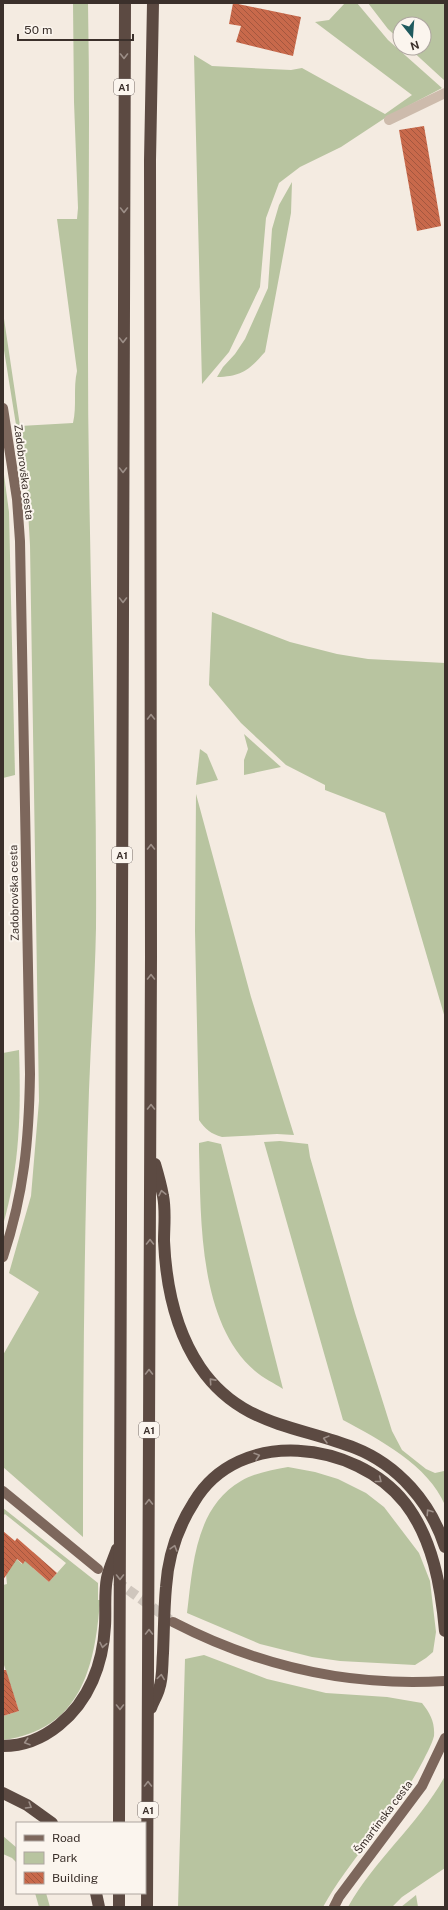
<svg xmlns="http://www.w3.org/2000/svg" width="448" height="1910" viewBox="0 0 448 1910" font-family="'Public Sans',sans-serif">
<defs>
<pattern id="building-back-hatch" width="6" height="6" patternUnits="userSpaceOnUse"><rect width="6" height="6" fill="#c8694b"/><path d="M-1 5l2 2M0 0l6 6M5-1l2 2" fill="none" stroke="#a4573f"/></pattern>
</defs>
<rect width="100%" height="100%" fill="#f4ebe1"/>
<g fill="#b8c4a0">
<path d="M 73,3 L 88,3 C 91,160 86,316 89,473 C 91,625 97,776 96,928 C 95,982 91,1036 89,1090 C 84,1239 83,1388 83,1537 L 3,1467 L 3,1355 L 39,1292 L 9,1273 L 31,1196 L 39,1101 L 30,545 L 27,493 L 3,344 L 3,312 L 20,426 L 73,423 C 77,406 73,388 77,371 L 57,219 L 77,219 L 78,208 L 74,102 Z"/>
<polygon points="345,3 357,3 388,40 442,88 385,118 341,147 300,167 279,183 266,218 260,287 229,352 202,384 194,55 212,66 291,70 302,68 385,114 412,95 315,22 329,20"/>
<polygon points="368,3 445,3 445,81 409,48 424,48 424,24 400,24 400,40 388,29"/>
<path d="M 292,182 L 291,213 L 265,352 C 248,371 242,376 217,377 L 223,367 L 235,354 L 245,339 L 268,288 L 272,229 L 279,205 Z"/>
<polygon points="3,467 9,512 15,775 3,778"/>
<polygon points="212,612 290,642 337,654 368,659 445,663 445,1018 385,813 325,790 325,785 286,765 241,723 209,685"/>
<polygon points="244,734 281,767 244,775 244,760 248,749"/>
<polygon points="200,749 207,754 218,780 196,785"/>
<path d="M 196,794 L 251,997 L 294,1135 L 277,1134 L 222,1137 C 211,1134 205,1129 199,1120 L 195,931 Z"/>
<path d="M 19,1050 C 21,1112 20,1165 3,1225 L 3,1053 Z"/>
<path d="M 208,1141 L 221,1144 L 283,1389 C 274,1383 263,1378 255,1371 C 198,1322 201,1218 199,1149 L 199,1143 Z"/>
<path d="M 280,1141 L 308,1144 L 310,1157 L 355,1313 L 392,1431 L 402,1450 L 426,1469 L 435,1473 L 444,1471 L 445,1467 L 445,1505 C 428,1465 380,1440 343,1420 L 264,1142 Z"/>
<path d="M 288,1467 L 315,1472 L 338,1479 L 366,1493 L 384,1507 L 419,1553 L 430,1581 L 436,1632 L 433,1652 L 426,1658 L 415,1665 L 340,1661 L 312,1657 L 260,1644 L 187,1613 C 193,1565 195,1508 241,1481 C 254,1473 273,1470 288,1467 Z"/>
<path d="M 3,1508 L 98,1583 L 98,1600 L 100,1600 C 95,1667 81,1730 3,1740 L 3,1716 L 19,1711 L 3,1662 L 3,1585 L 7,1584 L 3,1547 L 22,1564 L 33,1552 L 41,1559 L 33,1568 L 49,1582 L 66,1563 L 5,1514 L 3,1516 Z"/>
<path d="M 204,1655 L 267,1679 L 326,1693 L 387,1697 L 422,1703 C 430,1713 435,1722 434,1736 C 432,1744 427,1753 423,1761 C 396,1814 352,1855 323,1907 L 178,1907 L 185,1659 Z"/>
<path d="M 445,1776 L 445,1868 L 402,1897 L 392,1907 L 348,1907 C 375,1859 419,1824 445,1776 Z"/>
<polygon points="3,1836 17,1848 17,1863 12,1858 3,1854"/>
<polygon points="35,1893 46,1893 50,1907 39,1907"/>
<polygon points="416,1895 418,1907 401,1907"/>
</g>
<g fill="url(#building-back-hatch)">
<polygon points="233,3 301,17 293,56 236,42 241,26 229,24"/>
<polygon points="424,126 441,226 417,231 399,130"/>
<polygon points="3,1531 15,1541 17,1538 57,1573 49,1582 25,1561 23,1564 17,1559 3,1580"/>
<polygon points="3,1670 6,1670 19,1711 3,1716"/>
</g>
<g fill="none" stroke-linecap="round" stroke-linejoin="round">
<polyline stroke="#cfc6bd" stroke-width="10" stroke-dasharray="10 5" stroke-linecap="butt" points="116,1581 170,1620"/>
<polyline stroke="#cdbbac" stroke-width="10" points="389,120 445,93"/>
<g stroke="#7d675c" stroke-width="10">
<path d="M 3,408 L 17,499 L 20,541 L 30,1074 C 29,1140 24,1194 3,1257"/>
<polyline points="3,1491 98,1569"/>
<path d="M 173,1622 C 258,1666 350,1687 445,1681"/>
<polyline points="334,1907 339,1897 422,1786 445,1738"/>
</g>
<g stroke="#5c4a42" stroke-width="12">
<path d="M 155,1164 C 158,1174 161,1185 163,1196 C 166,1210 164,1227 164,1241 C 166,1286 175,1330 200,1367 C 240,1426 296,1425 355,1448 C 398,1465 431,1503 445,1547"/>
<path d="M 151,1708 C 153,1702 157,1696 159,1689 C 163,1678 162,1665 163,1653 C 164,1631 164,1609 166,1587 C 168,1557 178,1527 194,1502 C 239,1426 356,1441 405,1503 C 433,1539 441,1587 445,1631"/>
<path d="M 3,1746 C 24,1746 43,1738 59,1725 C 89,1701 103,1664 105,1626 C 106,1611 104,1593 107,1578 C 109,1568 114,1558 117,1549"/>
<polyline points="3,1793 27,1805 52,1823"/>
<polyline points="119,1823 125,3"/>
<polyline points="96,1893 99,1907"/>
<polyline points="119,1907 119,1893"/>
<polyline points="147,1907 151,956 150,160 153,3"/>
</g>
</g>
<defs><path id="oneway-chevron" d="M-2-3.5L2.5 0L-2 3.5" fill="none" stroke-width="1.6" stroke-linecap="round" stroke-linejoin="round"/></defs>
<g stroke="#9c8e87">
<use href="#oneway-chevron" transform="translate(124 56) rotate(90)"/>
<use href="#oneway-chevron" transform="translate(124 210) rotate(90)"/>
<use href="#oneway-chevron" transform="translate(123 340) rotate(90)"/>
<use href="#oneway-chevron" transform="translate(123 470) rotate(90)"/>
<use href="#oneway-chevron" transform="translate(123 600) rotate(90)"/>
<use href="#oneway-chevron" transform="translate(151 717) rotate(-90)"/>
<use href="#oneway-chevron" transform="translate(151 847) rotate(-90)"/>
<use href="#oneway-chevron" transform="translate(151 977) rotate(-90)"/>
<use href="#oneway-chevron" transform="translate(151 1107) rotate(-90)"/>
<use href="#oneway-chevron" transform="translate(162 1193) rotate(-102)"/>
<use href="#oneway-chevron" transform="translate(150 1242) rotate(-90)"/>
<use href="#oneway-chevron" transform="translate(149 1372) rotate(-90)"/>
<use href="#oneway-chevron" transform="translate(212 1381) rotate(-132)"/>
<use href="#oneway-chevron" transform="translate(326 1439) rotate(-165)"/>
<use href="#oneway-chevron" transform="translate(257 1456) rotate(-17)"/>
<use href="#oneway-chevron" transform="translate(379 1480) rotate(38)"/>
<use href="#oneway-chevron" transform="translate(149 1502) rotate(-90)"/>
<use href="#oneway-chevron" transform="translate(429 1512) rotate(-124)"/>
<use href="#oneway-chevron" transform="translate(174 1548) rotate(-73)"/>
<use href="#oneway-chevron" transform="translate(120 1577) rotate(90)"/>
<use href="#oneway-chevron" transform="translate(149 1632) rotate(-90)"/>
<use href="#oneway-chevron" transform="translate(103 1645) rotate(101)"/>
<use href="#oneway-chevron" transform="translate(161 1677) rotate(-82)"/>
<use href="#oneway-chevron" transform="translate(120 1707) rotate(90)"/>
<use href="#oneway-chevron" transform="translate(27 1742) rotate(162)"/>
<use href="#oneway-chevron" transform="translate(148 1784) rotate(-90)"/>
<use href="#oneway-chevron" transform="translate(29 1806) rotate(31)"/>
</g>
<g text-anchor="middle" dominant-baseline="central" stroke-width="4" stroke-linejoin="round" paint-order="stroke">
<g fill="#fbf5ee" stroke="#756b66" stroke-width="1">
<rect x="114" y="79" width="20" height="16" rx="3"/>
<rect x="112" y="847" width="20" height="16" rx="3"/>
<rect x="139" y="1422" width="20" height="16" rx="3"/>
<rect x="138" y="1802" width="20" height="16" rx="3"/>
</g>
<g font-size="10" font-weight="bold" fill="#3b302b">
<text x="124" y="87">A1</text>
<text x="122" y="855">A1</text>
<text x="149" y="1430">A1</text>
<text x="148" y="1810">A1</text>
</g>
<g font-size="11" fill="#3b302b" stroke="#fbf5ee">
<text transform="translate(24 472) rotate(83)">Zadobrovška cesta</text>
<text transform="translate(14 893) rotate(-91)">Zadobrovška cesta</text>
<text transform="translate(383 1817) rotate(-53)">Šmartinska cesta</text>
</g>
</g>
<rect width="448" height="1910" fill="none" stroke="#3b302b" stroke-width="8"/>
<rect x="16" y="1822" width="130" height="72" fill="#fbf5ee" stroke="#aea6a0"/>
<rect x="24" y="1835" width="20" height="6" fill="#7d675c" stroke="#aea6a0"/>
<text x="52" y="1842" font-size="12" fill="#3b302b">Road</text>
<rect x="24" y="1852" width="20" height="12" fill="#b8c4a0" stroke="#aea6a0"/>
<text x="52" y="1862" font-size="12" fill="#3b302b">Park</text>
<rect x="24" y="1872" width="20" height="12" fill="url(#building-back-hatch)" stroke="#aea6a0"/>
<text x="52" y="1882" font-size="12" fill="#3b302b">Building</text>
<g transform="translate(412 36) rotate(163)"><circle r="19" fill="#fbf5ee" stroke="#aea6a0"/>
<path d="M0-3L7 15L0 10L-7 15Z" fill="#1f5a5e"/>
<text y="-6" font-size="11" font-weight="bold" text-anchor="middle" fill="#3b302b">N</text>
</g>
<path d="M18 34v6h115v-6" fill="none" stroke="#3b302b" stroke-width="2"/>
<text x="24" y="34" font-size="12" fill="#3b302b" stroke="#fbf5ee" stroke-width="3" paint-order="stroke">50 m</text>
</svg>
